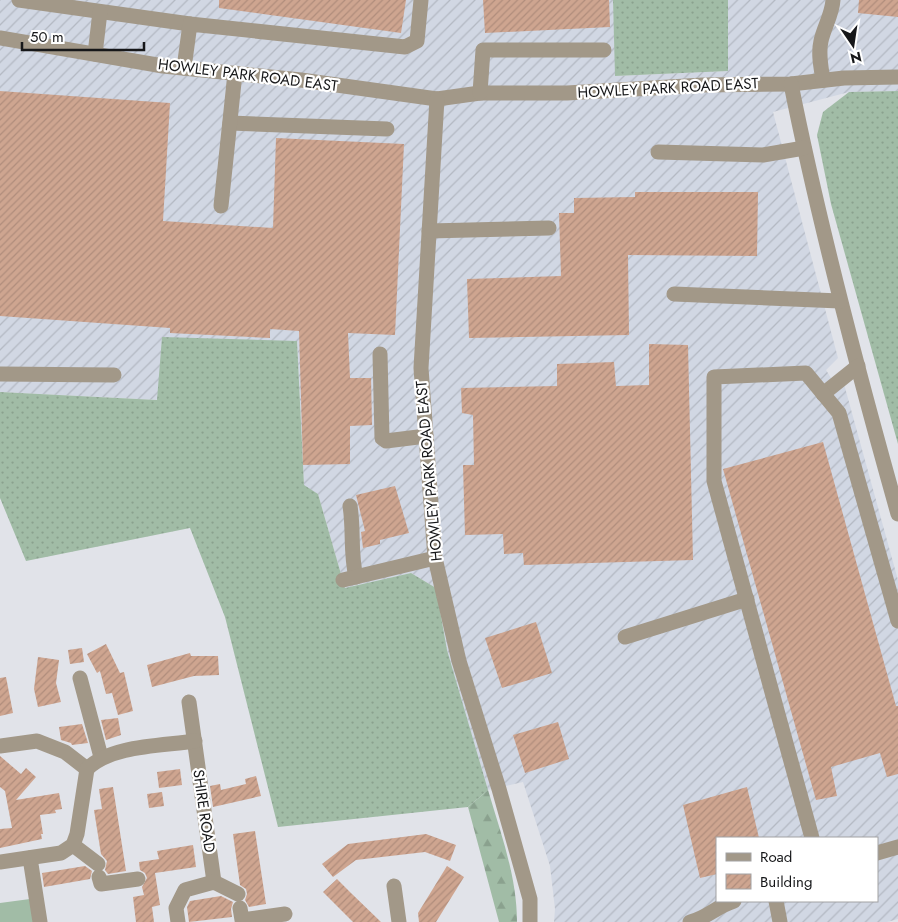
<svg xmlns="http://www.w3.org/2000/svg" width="898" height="922" viewBox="0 0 898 922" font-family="Jost,sans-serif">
<defs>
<pattern id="industrial-furrows" width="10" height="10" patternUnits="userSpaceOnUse" patternTransform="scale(1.25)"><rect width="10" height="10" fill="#d1d7e3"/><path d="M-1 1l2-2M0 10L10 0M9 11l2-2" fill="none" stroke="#b3b8c2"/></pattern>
<pattern id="grass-dots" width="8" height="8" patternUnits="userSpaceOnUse" patternTransform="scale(1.25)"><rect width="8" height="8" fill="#a1bca6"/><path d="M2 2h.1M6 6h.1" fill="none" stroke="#8aa18e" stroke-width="1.8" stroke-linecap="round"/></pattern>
<pattern id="forest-firs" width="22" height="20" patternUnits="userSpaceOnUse" patternTransform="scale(1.25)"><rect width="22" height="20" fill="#a1bca6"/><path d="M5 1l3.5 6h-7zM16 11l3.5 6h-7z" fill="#8aa18e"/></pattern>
<pattern id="building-hatch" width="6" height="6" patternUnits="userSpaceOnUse" patternTransform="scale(1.25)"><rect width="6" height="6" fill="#cea590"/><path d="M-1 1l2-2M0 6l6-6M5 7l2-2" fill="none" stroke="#b08d7c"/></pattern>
</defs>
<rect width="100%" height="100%" fill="#e1e3e9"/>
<path fill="url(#industrial-furrows)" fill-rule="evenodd" d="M 0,0 L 613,0 L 616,76 L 728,71 L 728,0 L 898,0 L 898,91 L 849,92 L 773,112 L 838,358 L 826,370 L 831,378 L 844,384 L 898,580 L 898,919 L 887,922 L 554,922 L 555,909 L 550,866 L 523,782 L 488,790 L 447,650 L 436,588 L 411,573 L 345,588 L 318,494 L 304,486 L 297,341 L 158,400 L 0,392 ZM 717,838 L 877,838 L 877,901 L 717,901 Z"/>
<g fill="url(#grass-dots)">
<polygon points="613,0 728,0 728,71 615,76"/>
<polygon points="898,91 898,444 831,204 817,135 823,112 849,92"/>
<polygon points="162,337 297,341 304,485 318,494 345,588 411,573 436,588 447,650 488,790 468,807 278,827 225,617 190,528 26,561 0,498 0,392 157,400"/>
</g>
<path fill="url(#forest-firs)" d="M 488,790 C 501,834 517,877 517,922 L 499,922 L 468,807 Z"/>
<polygon fill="#a1bca6" points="30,899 33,922 0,922 0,903"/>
<g fill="url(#building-hatch)">
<polygon points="219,0 406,0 401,33 219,8"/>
<polygon points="483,0 609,0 610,27 485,33"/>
<polygon points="859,0 898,0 898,17 858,13"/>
<polygon points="0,91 170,103 163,221 273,228 276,138 404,144 395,335 348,333 350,378 371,378 372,425 350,426 350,464 303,465 299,331 270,329 270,338 170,333 170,328 0,316"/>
<polygon points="635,192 758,192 757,256 628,255 629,335 469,338 467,279 561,276 559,213 574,213 574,198 635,197"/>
<polygon points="649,344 688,345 693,560 524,565 523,553 504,554 503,534 465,535 463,465 474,465 473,415 462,413 461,388 557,386 557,364 614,362 616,386 649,385"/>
<polygon points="823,442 896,706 898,706 898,774 887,777 880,753 831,767 837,796 816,800 723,469"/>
<polygon points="395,486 409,533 380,540 380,544 363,548 361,532 365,531 356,495"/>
<polygon points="536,622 552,673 502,688 485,638"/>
<polygon points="106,644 120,673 124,672 133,711 118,715 112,693 106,694 100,671 97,673 87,654"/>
<polygon points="82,648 84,662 70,664 68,650"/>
<polygon points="190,653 191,656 218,656 219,675 194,676 152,687 147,665"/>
<polygon points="38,657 59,660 56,683 61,702 38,707 34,689"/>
<polygon points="6,677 13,713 0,716 0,678"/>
<polygon points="118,718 121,735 106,740 101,720"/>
<polygon points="558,722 569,759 525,773 513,735"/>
<polygon points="82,724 88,743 72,745 71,743 61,740 59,727"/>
<polygon points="0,756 21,774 26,768 36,777 16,800 59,793 62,809 55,810 56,813 40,815 43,834 41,834 42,839 0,848 0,829 12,828 5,791 0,787"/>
<polygon points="180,769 182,785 159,788 157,772"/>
<polygon points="256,776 261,796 213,807 210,786 220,784 221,790 246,784 245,779"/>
<polygon points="113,787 126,871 108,874 105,870 107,861 101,854 94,810 102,809 99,789"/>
<polygon points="747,787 759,838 717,838 717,874 700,878 683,805"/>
<polygon points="162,792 164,806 149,808 147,794"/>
<polygon points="255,831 266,904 249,907 245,900 247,894 246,889 240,885 233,834"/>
<polygon points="426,834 456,845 450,861 425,852 356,860 333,877 322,864 348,844"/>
<polygon points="193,845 196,867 155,873 160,905 152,907 154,922 136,922 133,897 144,895 142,887 147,878 145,873 140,870 139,862 159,859 157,851"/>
<polygon points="85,866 92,871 90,879 44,887 42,873"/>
<polygon points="447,866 464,877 436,922 419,922 418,913"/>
<polygon points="337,879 352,894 381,922 353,922 323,892"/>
<polygon points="221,896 233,902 231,909 232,917 189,922 187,907 190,901"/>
</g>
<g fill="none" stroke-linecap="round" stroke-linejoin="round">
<g stroke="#a29888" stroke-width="15">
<polyline points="19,0 190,24"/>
<polyline points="0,38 163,66 301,80 437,99 480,93 567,93 703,85 791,84 844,78 898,77"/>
<polyline points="95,54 100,12"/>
<polyline points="184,68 190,24 405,47 417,41 421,0"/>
<path d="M 823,80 C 821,67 818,54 821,41 C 824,27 832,15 833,0"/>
<path d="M 791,84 C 820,229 858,372 898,514"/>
<polyline points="480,93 483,50 604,50"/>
<polyline points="437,99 421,368 435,558 459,661 499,789 530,899 530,922"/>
<polyline points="230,123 387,129"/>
<polyline points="658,152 763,155 804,148"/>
<polyline points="221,206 235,73"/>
<polyline points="429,231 549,228"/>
<polyline points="674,294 840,301"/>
<polyline points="380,354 382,438 386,441 426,436"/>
<polyline points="0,374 114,375"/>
<polyline points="823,394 858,366"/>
<path d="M 350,506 C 354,530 350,553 356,577"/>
<polyline points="343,580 435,558"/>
<polyline points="625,637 747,599"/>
<polyline points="80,678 101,757"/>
<polyline points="189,702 214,882"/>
<polyline points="0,746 37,741 65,752 87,769"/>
<polyline points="812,838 714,481 714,377 806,373 839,413 898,621"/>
<polyline points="73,845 98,864"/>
<polyline points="877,853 898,847"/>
<polyline points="30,858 40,922"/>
<path d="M 0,862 L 61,853 L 73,845 L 77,834 L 87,769 C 111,745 162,746 195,741"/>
<polyline points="99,877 101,884 138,879"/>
<polyline points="394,886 399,922"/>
<polyline points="776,901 780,922"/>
<polyline points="240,908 242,920 285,914"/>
<polyline points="178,922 176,908 185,890 214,882 238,894"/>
<path d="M 690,922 C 707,918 717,906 734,901"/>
</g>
</g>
<g text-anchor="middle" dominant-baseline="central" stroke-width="4.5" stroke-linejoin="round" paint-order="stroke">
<g font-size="15" fill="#161719" stroke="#fff">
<text transform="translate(248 75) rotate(7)">HOWLEY PARK ROAD EAST</text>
<text transform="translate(668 88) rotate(-3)">HOWLEY PARK ROAD EAST</text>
<text transform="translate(429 471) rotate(-95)">HOWLEY PARK ROAD EAST</text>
<text transform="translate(204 811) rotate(82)">SHIRE ROAD</text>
</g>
</g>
<rect x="716" y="837" width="162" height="65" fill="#ffffff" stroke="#a2a2a3"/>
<rect x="726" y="853" width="25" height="8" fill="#a29888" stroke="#a2a2a3"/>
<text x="760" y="862" font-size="15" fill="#161719">Road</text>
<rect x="726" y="874" width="25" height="15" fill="url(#building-hatch)" stroke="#a2a2a3"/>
<text x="760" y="887" font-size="15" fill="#161719">Building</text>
<g transform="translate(853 45) rotate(167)" stroke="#ffffff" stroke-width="4" paint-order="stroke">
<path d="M0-4L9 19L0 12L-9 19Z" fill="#161719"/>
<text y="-8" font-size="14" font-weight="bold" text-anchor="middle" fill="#161719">N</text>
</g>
<path d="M22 42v8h122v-8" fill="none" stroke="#161719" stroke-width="2.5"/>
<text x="30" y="42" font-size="15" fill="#161719" stroke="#ffffff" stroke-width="4" paint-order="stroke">50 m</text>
</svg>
